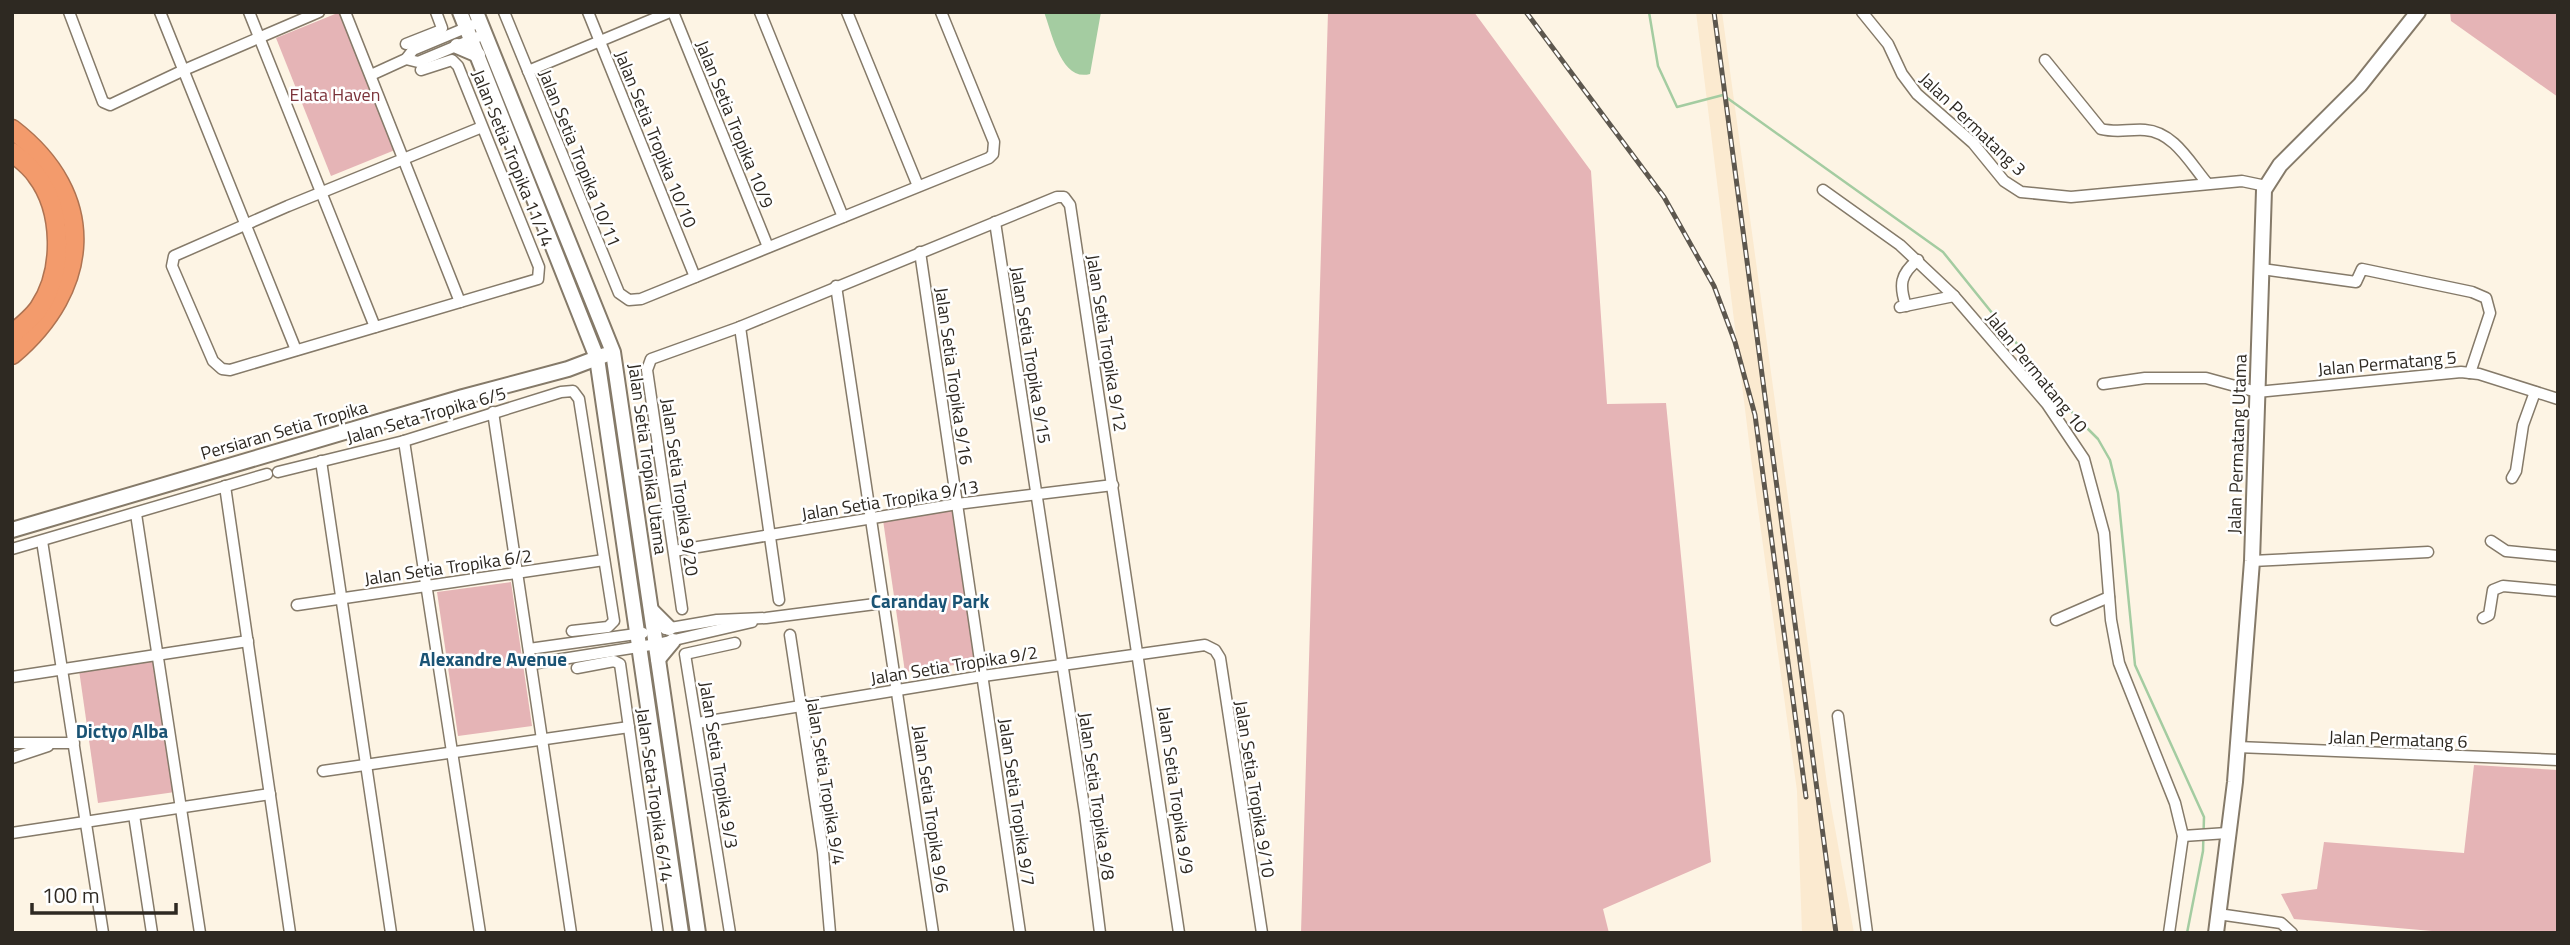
<svg xmlns="http://www.w3.org/2000/svg" width="2570" height="945" viewBox="0 0 2570 945" font-family="'Titillium Web',sans-serif">
<rect width="100%" height="100%" fill="#fdf4e4"/>
<polygon fill="#fbead0" points="1696,12 1722,12 1827,784 1854,933 1802,933 1797,791 1752,466"/>
<g fill="#e5b4b6">
<polygon points="340,12 395,150 331,176 276,38"/>
<polygon points="1328,12 1474,12 1591,171 1607,404 1666,403 1711,862 1603,909 1609,933 1301,933"/>
<polygon points="2450,12 2558,12 2558,97 2451,21"/>
<polygon points="953,510 976,662 905,672 883,520"/>
<polygon points="511,582 532,726 458,736 437,592"/>
<polygon points="155,659 175,792 98,803 79,670"/>
<polygon points="2474,765 2558,770 2558,933 2455,933 2294,919 2281,894 2317,889 2324,842 2464,853"/>
</g>
<path fill="#a4cca1" d="M 1044,12 L 1101,12 L 1090,74 C 1061,82 1052,33 1044,12 Z"/>
<g fill="none" stroke-linecap="round" stroke-linejoin="round">
<polyline stroke="#a4cca1" stroke-width="2.5" points="1649,12 1658,66 1677,107 1723,95 1943,252 2076,417 2098,439 2110,460 2118,493 2135,665 2204,817 2203,851 2187,933"/>
<g stroke="#857a69" stroke-width="13">
<g id="street">
<polyline points="69,12 103,102 110,105 184,70 319,12"/>
<polyline points="160,12 296,350"/>
<polyline points="249,12 375,327"/>
<polyline points="345,12 460,302"/>
<polyline points="504,12 619,293 629,300 641,299 989,158 993,154 994,142 941,12"/>
<polyline points="588,12 695,277"/>
<polyline points="673,12 768,247"/>
<polyline points="760,12 843,217"/>
<polyline points="847,12 918,186"/>
<polyline points="1862,12 1888,44 1902,74 1917,94 1973,143 2004,181 2021,192 2071,197 2242,181 2266,186"/>
<polyline points="406,44 439,31 442,28 436,12"/>
<polyline points="406,59 418,62 485,34"/>
<path d="M 2045,60 L 2101,129 C 2117,133 2129,129 2145,130 C 2174,132 2190,163 2207,183"/>
<polyline points="421,70 452,60 458,66 539,267 538,279 230,370 222,369 213,361 172,266 174,256 288,206 482,127"/>
<polyline points="528,71 670,12"/>
<polyline points="371,75 406,59 413,50 480,22"/>
<polyline points="1823,190 1900,245 1954,296 2047,404 2084,459 2104,533 2111,620 2119,663 2175,803 2183,836 2169,933"/>
<polyline points="995,222 1085,813 1100,933"/>
<polyline points="920,252 1020,933"/>
<polyline points="2262,269 2356,282 2362,269 2472,292 2486,298 2490,313 2470,373"/>
<polyline points="836,286 933,933"/>
<path d="M 1906,306 C 1899,285 1900,274 1918,260"/>
<polyline points="1900,307 1954,296"/>
<polyline points="740,327 779,600"/>
<polyline points="2103,384 2145,378 2206,378 2257,392 2461,372 2479,374 2558,399"/>
<polyline points="493,412 571,933"/>
<polyline points="404,441 480,933"/>
<polyline points="321,461 391,933"/>
<polyline points="278,472 404,441 561,392 573,391 579,399 614,621 608,627 572,631"/>
<polyline points="2512,478 2516,471 2523,425 2535,392"/>
<polyline points="225,486 290,933"/>
<polyline points="136,514 200,933"/>
<polyline points="42,541 103,933"/>
<polyline points="2491,541 2506,551 2558,556"/>
<polyline points="12,549 267,474"/>
<polyline points="674,551 957,504 1113,485"/>
<polyline points="2252,561 2428,552"/>
<polyline points="297,605 604,560"/>
<polyline points="682,609 647,370 651,359 740,327 1057,197 1064,197 1070,205 1179,933"/>
<polyline points="2483,618 2489,615 2493,590 2503,586 2558,591"/>
<polyline points="2056,620 2109,597"/>
<polyline points="665,629 717,620 766,618 883,603"/>
<polyline points="790,635 823,852 830,933"/>
<polyline points="529,649 643,633"/>
<polyline points="531,664 657,644 752,622"/>
<polyline points="577,668 614,661 620,664 658,933"/>
<polyline points="12,677 248,641"/>
<polyline points="1838,716 1867,933"/>
<polyline points="697,723 983,676 1205,645 1215,650 1220,658 1262,933"/>
<polyline points="12,743 74,743"/>
<polyline points="2237,747 2558,760"/>
<polyline points="12,758 48,746"/>
<polyline points="323,771 629,727"/>
<polyline points="134,815 152,933"/>
<polyline points="12,833 270,794"/>
<polyline points="2183,836 2227,833"/>
<polyline points="2218,914 2281,923 2292,933"/>
<polyline points="730,933 685,654 735,643"/>
</g>
</g>
<g stroke="#857a69" stroke-width="18">
<g id="secondary">
<polyline points="460,12 597,358 681,933"/>
<polyline points="476,12 613,352 698,933"/>
<polyline points="457,46 478,55"/>
<polyline points="12,530 463,397 568,369 605,355"/>
<polyline points="651,610 669,628"/>
<polyline points="658,659 673,641"/>
<polyline points="2216,933 2235,782 2252,561 2264,190 2280,165 2360,85 2418,12"/>
</g>
</g>
<g stroke="#ae7352" stroke-width="21">
<g id="highway">
<path d="M 12,129 C 99,196 91,288 12,355"/>
<path d="M 12,152 C 20,159 30,166 36,175 C 63,210 64,271 39,308 C 32,318 22,326 12,334"/>
</g>
</g>
<use href="#street" stroke="#fff" stroke-width="10"/>
<use href="#secondary" stroke="#fff" stroke-width="14"/>
<use href="#highway" stroke="#f39b6c" stroke-width="18"/>
<g stroke="#5d574e" stroke-width="5">
<g id="rail">
<polyline points="1526,12 1664,197 1714,286 1735,342 1755,415 1806,797"/>
<polyline points="1714,12 1836,933"/>
</g>
</g>
<use href="#rail" stroke="#fff" stroke-width="2.5" stroke-dasharray="8" stroke-linecap="butt"/>
</g>
<g text-anchor="middle" dominant-baseline="central" stroke-width="5" stroke-linejoin="round" paint-order="stroke">
<g font-size="18" fill="#7b3239" stroke="#fff">
<text x="335" y="94">Elata Haven</text>
</g>
<g font-size="18" fill="#2e2922" stroke="#fff">
<text transform="translate(735 124) rotate(68)">Jalan Setia Tropika 10/9</text>
<text transform="translate(1973 124) rotate(44)">Jalan Permatang 3</text>
<text transform="translate(656 139) rotate(68)">Jalan Setia Tropika 10/10</text>
<text transform="translate(513 158) rotate(68)">Jalan Setia Tropika 11/14</text>
<text transform="translate(580 158) rotate(68)">Jalan Setia Tropika 10/11</text>
<text transform="translate(1107 343) rotate(81)">Jalan Setia Tropika 9/12</text>
<text transform="translate(1031 355) rotate(81)">Jalan Setia Tropika 9/15</text>
<text transform="translate(2387 363) rotate(-5)">Jalan Permatang 5</text>
<text transform="translate(2037 372) rotate(51)">Jalan Permatang 10</text>
<text transform="translate(954 376) rotate(82)">Jalan Setia Tropika 9/16</text>
<text transform="translate(426 415) rotate(-16)">Jalan Seta Tropika 6/5</text>
<text transform="translate(284 430) rotate(-16)">Persiaran Setia Tropika</text>
<text transform="translate(2237 444) rotate(-88)">Jalan Permatang Utama</text>
<text transform="translate(648 459) rotate(82)">Jalan Setia Tropika Utama</text>
<text transform="translate(680 487) rotate(82)">Jalan Setia Tropika 9/20</text>
<text transform="translate(890 500) rotate(-9)">Jalan Setia Tropika 9/13</text>
<text transform="translate(448 567) rotate(-8)">Jalan Setia Tropika 6/2</text>
<text transform="translate(954 665) rotate(-9)">Jalan Setia Tropika 9/2</text>
<text transform="translate(2398 739) rotate(2)">Jalan Permatang 6</text>
<text transform="translate(719 765) rotate(81)">Jalan Setia Tropika 9/3</text>
<text transform="translate(826 781) rotate(81)">Jalan Setia Tropika 9/4</text>
<text transform="translate(1255 789) rotate(81)">Jalan Setia Tropika 9/10</text>
<text transform="translate(1176 790) rotate(82)">Jalan Setia Tropika 9/9</text>
<text transform="translate(655 795) rotate(82)">Jalan Seta Tropika 6/14</text>
<text transform="translate(1097 796) rotate(82)">Jalan Setia Tropika 9/8</text>
<text transform="translate(1017 802) rotate(82)">Jalan Setia Tropika 9/7</text>
<text transform="translate(931 809) rotate(82)">Jalan Setia Tropika 9/6</text>
</g>
<g font-size="19" font-weight="bold" fill="#1a5374" stroke="#fff">
<text x="930" y="600">Caranday Park</text>
<text x="493" y="658">Alexandre Avenue</text>
<text x="122" y="730">Dictyo Alba</text>
</g>
</g>
<rect width="2570" height="945" fill="none" stroke="#2e2922" stroke-width="28"/>
<path d="M32 903v10h144v-10" fill="none" stroke="#2e2922" stroke-width="3.5"/>
<text x="42" y="903" font-size="21" fill="#2e2922" stroke="#ffffff" stroke-width="5" paint-order="stroke">100 m</text>
</svg>
